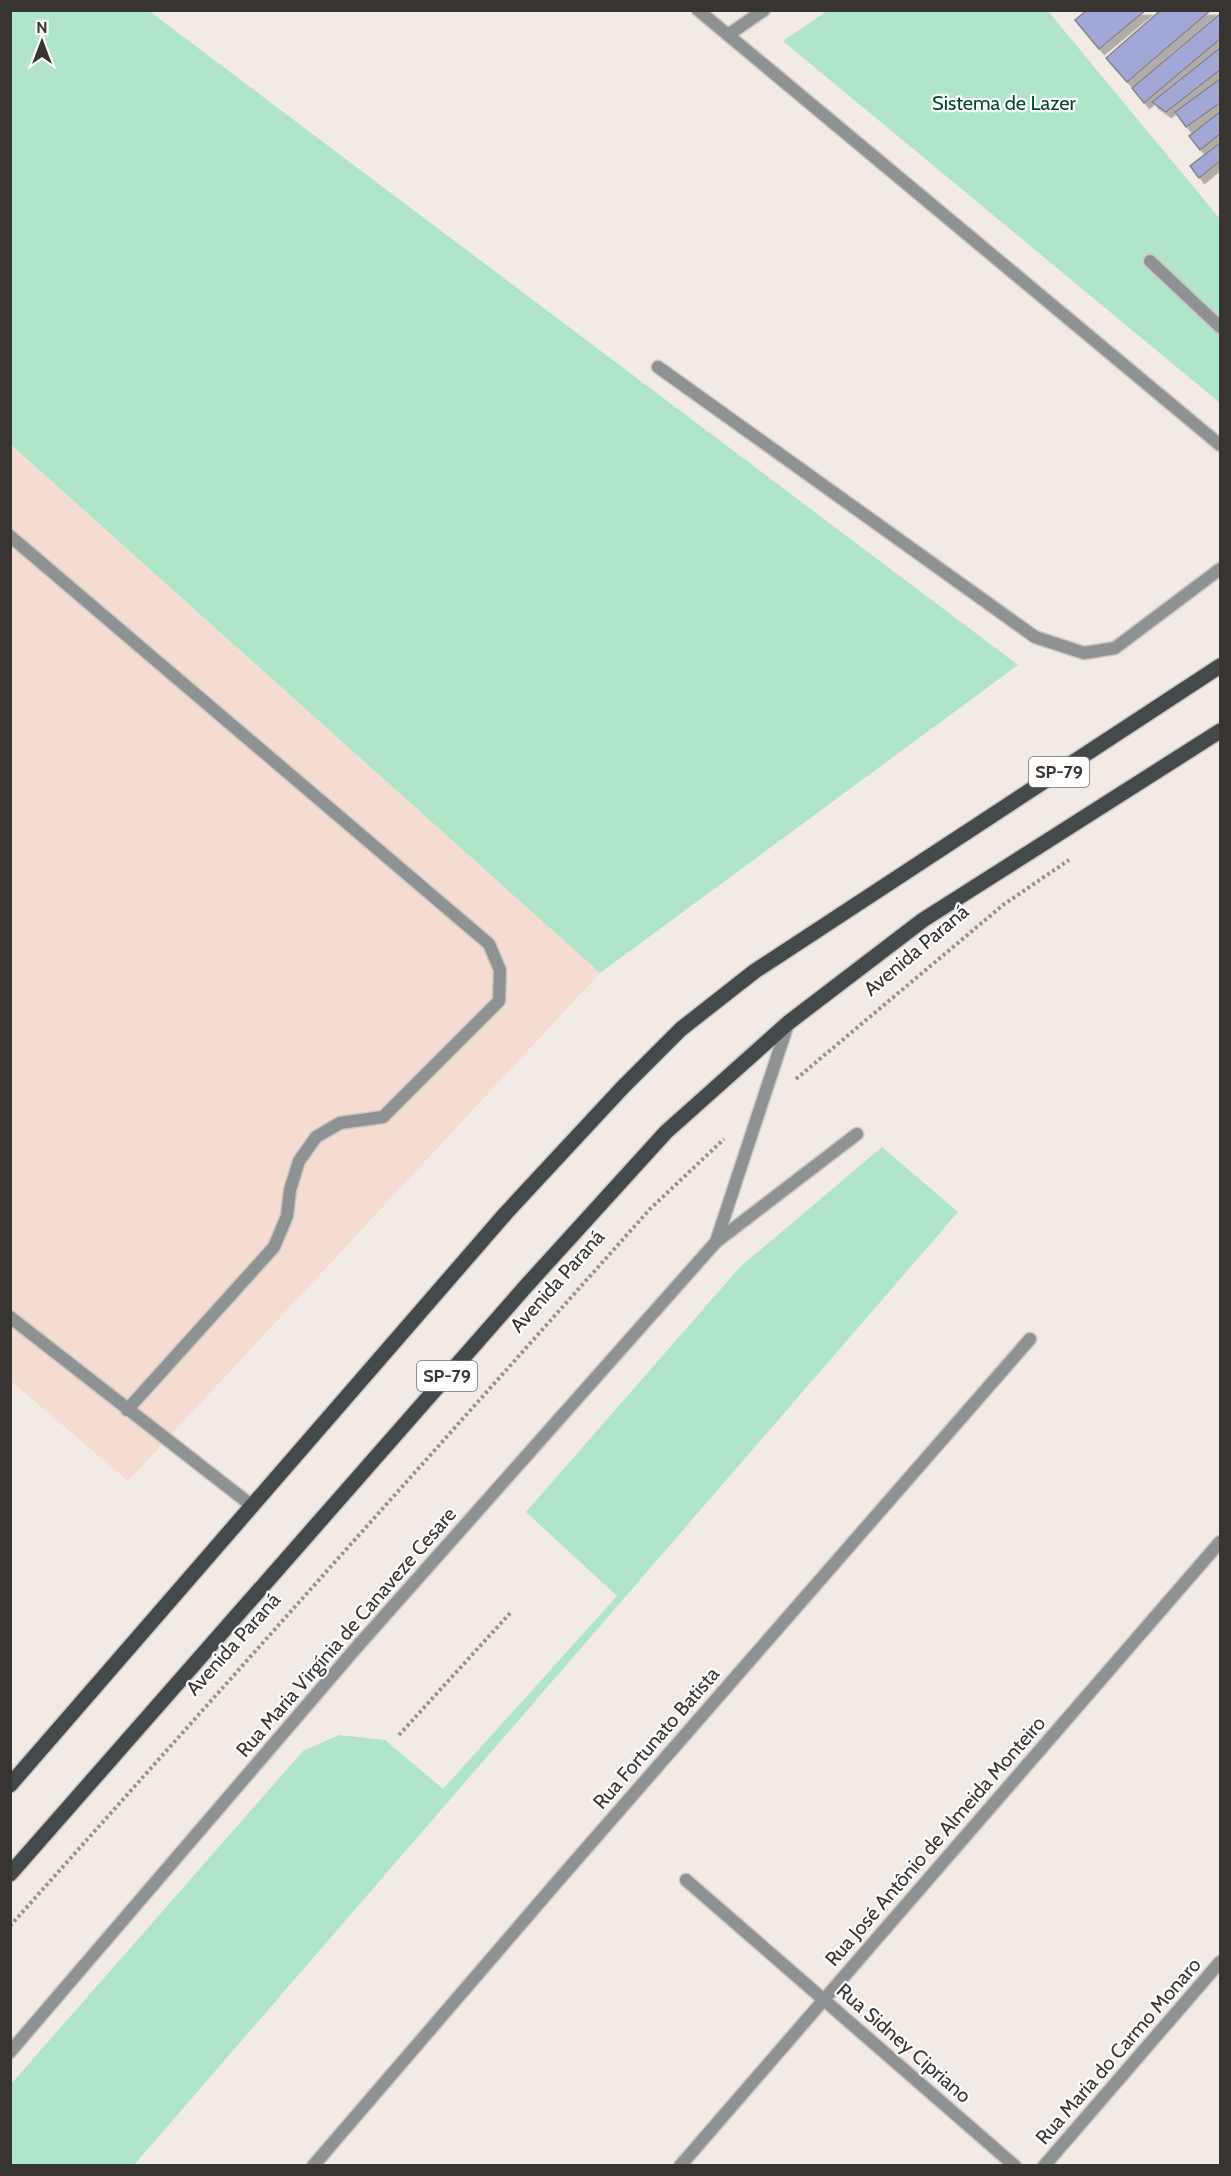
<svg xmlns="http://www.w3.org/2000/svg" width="1231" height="2176" viewBox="0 0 1231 2176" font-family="Cabin,sans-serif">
<defs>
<filter id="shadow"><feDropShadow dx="5.5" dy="5.5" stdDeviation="0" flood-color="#0004"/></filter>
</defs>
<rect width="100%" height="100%" fill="#f1eae5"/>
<polygon fill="#f4dcd2" points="10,445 600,973 128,1481 11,1381"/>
<g fill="#b1e5c9">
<polygon points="11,10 149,11 1018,665 600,973 11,445"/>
<polygon points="827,11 1048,11 1220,219 1220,403 783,41"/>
<polygon points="882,1147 958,1212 134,2165 11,2165 11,2084 303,1751 339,1735 385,1740 443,1789 617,1596 526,1512 740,1267"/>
</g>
<g fill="#a3a7d6" stroke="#84858c" stroke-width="1.5" filter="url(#shadow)">
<polygon points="1087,10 1146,10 1099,49 1075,20"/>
<polygon points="1161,10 1211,10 1127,82 1106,58"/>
<polygon points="1220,14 1220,39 1144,103 1132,88"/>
<polygon points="1220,48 1220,70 1166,112 1152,102"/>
<polygon points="1220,79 1220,103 1186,127 1175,112"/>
<polygon points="1220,112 1220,134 1200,150 1189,136"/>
<polygon points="1220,143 1220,161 1199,178 1190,166"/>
</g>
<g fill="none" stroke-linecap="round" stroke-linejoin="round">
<g stroke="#ccc6c1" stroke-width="15">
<g id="service">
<polyline points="698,10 1220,445"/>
<polyline points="1150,261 1220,327"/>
<polyline points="658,367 1035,637 1084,653 1115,648 1220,569"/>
<polyline points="10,536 489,944 500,970 499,1001 383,1117 340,1123 316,1137 299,1161 290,1190 287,1216 274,1247 127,1410"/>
<polyline points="10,1317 251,1505"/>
</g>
</g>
<g stroke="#ccc6c1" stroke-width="15">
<g id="minor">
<polyline points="728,35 764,10"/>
<polyline points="716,1242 788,1024"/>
<polyline points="686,1880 1015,2166"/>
<polyline points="10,2052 356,1648 716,1242 857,1134"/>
<polyline points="313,2166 563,1875 1030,1339"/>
<polyline points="680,2166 1220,1542"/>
<polyline points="1044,2166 1220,1962"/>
</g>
</g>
<g stroke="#ccc6c1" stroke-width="18">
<g id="primary">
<polyline points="10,1785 506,1213 623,1087 681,1029 755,971 1220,666"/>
<polyline points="10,1874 527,1285 666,1132 788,1023 923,920 1220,731"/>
</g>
</g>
<g stroke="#989390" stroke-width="4" stroke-dasharray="3 3" stroke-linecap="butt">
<polyline points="796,1079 1003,905 1069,860"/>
<polyline points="399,1735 512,1611"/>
<polyline points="10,1926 650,1209 724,1139"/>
</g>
<use href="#service" stroke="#8e9293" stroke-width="12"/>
<use href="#minor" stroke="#8e9293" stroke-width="12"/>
<use href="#primary" stroke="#444a4c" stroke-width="15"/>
</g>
<g text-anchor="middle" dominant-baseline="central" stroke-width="4.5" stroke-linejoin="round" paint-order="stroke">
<g fill="#fff" stroke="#737170" stroke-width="1.5">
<rect x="1029" y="757" width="60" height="30" rx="4.5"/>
<rect x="417" y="1361" width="60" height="30" rx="4.5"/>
</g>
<g font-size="18" font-weight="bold" fill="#373432">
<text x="1059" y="772">SP-79</text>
<text x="447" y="1376">SP-79</text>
</g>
<g font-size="20" fill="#02492f" stroke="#fff">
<text x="1004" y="103">Sistema de Lazer</text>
</g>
<g font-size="20" fill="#373432" stroke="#fff">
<text transform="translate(916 950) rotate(-40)">Avenida Paraná</text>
<text transform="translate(557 1281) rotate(-48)">Avenida Paraná</text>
<text transform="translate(346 1632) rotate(-49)">Rua Maria Virgínia de Canaveze Cesare</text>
<text transform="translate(233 1644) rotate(-48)">Avenida Paraná</text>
<text transform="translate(656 1738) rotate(-49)">Rua Fortunato Batista</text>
<text transform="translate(935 1841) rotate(-49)">Rua José Antônio de Almeida Monteiro</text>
<text transform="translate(904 2043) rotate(41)">Rua Sidney Cipriano</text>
<text transform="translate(1118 2051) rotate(-49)">Rua Maria do Carmo Monaro</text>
</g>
</g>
<rect width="1231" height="2176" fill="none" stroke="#373432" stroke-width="24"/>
<g transform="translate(42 42)" stroke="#ffffff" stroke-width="4.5" paint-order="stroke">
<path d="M0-4.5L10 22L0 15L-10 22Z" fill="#373432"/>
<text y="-9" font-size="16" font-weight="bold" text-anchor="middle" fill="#373432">N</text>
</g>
</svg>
